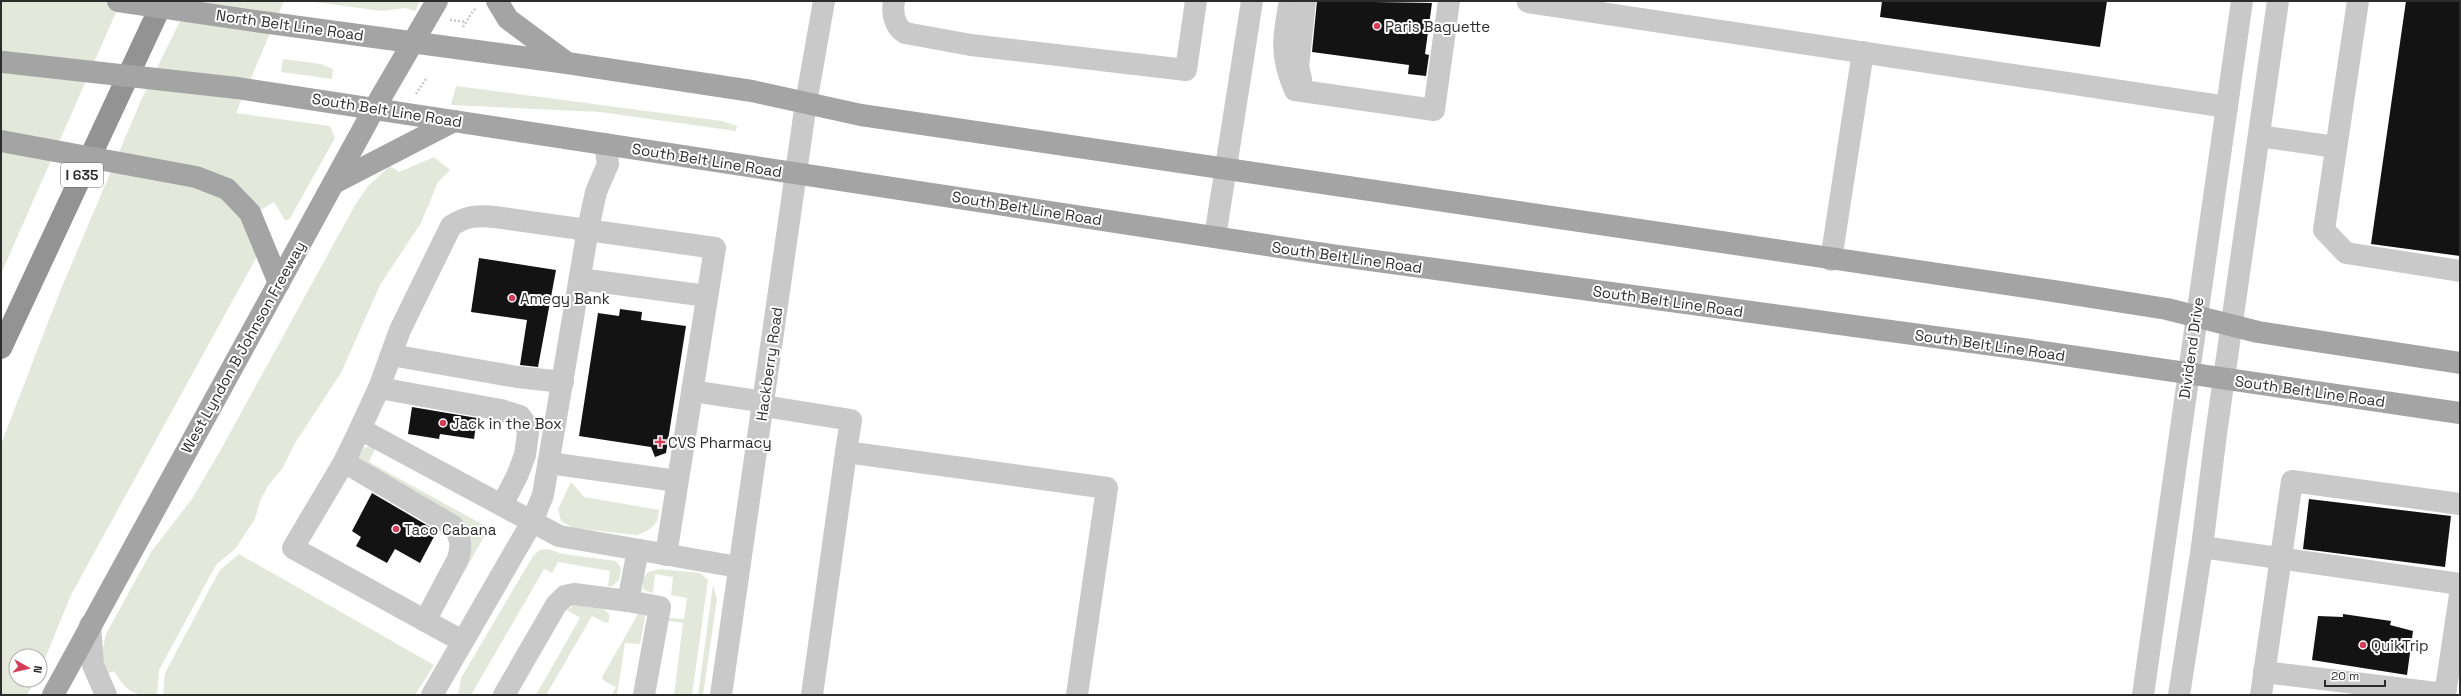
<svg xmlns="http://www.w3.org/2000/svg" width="2461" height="696" viewBox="0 0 2461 696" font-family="'Space Grotesk',sans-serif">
<rect width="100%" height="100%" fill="#fff"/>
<g fill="#e3e8da">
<polygon points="1,1 121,1 1,274"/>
<polygon points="190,1 284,1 236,113 330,126 335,138 289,220 285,220 274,202 254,214 261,238 256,258 71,595 40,671 40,656 16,656 16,680 35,680 27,695 1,695 1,444 61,289 142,98"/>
<polygon points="307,1 420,1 415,11 405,8 382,11"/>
<polygon points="283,59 321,64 333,69 332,79 281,72"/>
<polygon points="456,86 722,121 737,126 736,131 600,112 451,105"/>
<path d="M 434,157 L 450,170 L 438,182 L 421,223 L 380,285 L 341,373 L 295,443 L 282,469 L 268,486 L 260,501 L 255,519 L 235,549 L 217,564 L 211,574 L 159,670 L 157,695 C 132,695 128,693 114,671 L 105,675 L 102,653 L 106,634 L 151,552 L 192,499 L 219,453 L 355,205 L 368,186 L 390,166 L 399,172 Z"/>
<polygon points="372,446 375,449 369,462 489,528 440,614 468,547 356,460 363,448"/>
<path d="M 571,482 L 584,497 L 659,510 C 659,524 650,531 637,535 L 573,528 L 561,521 L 558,509 Z"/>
<polygon points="548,549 563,554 616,561 621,568 619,580 612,586 608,586 610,571 558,562 552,573 544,569 471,695 458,695 461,678 533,556 540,550"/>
<polygon points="239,554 434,665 415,695 163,695 165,673 216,577 220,570"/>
<polygon points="660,569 700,573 708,580 692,695 674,695 683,623 668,621 669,618 684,619 687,598 671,595 673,577 655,574 653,593 646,591 643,588 643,579 648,572"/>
<polygon points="713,585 717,599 703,695 698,695"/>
<polygon points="574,605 604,609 609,614 609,621 606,623 592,616 546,695 536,695 580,618 567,610"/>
<polygon points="638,614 644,615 645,618 640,644 625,643 617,695 611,695 616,687 603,680 602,677"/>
</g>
<g fill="#131313">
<polygon points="1317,1 1432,3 1425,54 1429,55 1426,76 1408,74 1409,65 1312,52"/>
<polygon points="1882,1 2107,1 2100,47 1880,17"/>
<polygon points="2406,1 2460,1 2460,256 2371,244"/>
<polygon points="479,258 556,270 538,367 520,365 527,320 471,312"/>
<polygon points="620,309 642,312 641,320 686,326 666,453 655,457 651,447 579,436 598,313 619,316"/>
<polygon points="412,407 477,418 474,439 440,434 439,439 408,434"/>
<polygon points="372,493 437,531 420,563 395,549 387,563 356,546 361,537 352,531"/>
<polygon points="2309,499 2451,516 2445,567 2303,549"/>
<polygon points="2343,614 2391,621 2390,625 2413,631 2407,675 2312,660 2318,616 2343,617"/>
</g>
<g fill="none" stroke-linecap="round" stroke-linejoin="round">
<g stroke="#c9c9c9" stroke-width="2.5" stroke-dasharray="2 2" stroke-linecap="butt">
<polyline points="450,20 466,22"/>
<polyline points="463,27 473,11 477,8"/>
<polyline points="416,94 427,77"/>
</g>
<g stroke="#c9c9c9" stroke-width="22">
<path d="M 894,1 C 892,13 894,26 905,33 L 971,45 L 1186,70 L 1196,1"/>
<path d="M 1290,1 C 1283,37 1280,56 1295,90 L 1434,110 L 1449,1"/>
<polyline points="2358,1 2324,230 2346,253 2460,271"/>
<polyline points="1528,2 2227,107"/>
<polyline points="1301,79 1298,67 1305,1"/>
<polyline points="2259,136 2336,147"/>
<polyline points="1215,237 1252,1"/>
<polyline points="1831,260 1863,52"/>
<polyline points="580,279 707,296"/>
<polyline points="391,355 517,377 563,382"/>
<polyline points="379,388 501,410 520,416 526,424 528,433 525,455 517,476 502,505"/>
<polyline points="692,391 764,402"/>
<polyline points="764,406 851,420 846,452 1107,488 1077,695"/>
<path d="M 360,429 L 379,388 L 400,330 L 451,226 C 466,216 477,215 495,217 L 715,248 L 666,555"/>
<path d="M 344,462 L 453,526 C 461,537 462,546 458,559 L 425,621"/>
<polyline points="549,463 677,481"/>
<polyline points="2202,547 2460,584"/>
<polyline points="638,550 628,601 660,607 644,695"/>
<polyline points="90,625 93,665 106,695"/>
<polyline points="462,641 293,548 344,462 360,429 559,536 738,567"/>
<polyline points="2264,672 2445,694"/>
<polyline points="432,695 532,522 543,495 588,229 596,192 608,164 605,144"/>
<polyline points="504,695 556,605 565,596 574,594 628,601"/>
<polyline points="721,695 806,103 824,1"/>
<polyline points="812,695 846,452"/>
<polyline points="2143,695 2242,1"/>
<polyline points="2179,695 2202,547 2216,434 2278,1"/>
<polyline points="2261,695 2292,481 2460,504"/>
<polyline points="2445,695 2460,595"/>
</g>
<g stroke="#a4a4a4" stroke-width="22">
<polyline points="497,1 508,19 566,62"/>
<polyline points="262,22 567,63 752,91 861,115 2060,292 2167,309 2258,332 2460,363"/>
<polyline points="237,88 1332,255 2030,350 2460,413"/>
<polyline points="334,183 454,121"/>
<polyline points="227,189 250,213 279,283"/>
<polyline points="53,695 374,109 437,1"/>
</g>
<polyline stroke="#939393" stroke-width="22" points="1,348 163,1"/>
<g stroke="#a4a4a4" stroke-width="22">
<polyline points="118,1 262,22"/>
<polyline points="3,62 237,88"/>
<polyline points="1,141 196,177 227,189"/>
</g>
</g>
<g fill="#d53c57" stroke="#fff" stroke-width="1.5">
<circle cx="1377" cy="26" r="4"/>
<circle cx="512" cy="298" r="4"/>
<circle cx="443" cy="423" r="4"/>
<path d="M658 436h4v4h4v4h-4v4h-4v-4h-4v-4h4z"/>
<circle cx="396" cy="529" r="4"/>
<circle cx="2363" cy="645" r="4"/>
</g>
<g text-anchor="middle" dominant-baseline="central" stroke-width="4" stroke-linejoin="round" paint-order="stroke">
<rect fill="#fff" stroke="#6b6b6b" stroke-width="1" x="61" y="163" width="42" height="24" rx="3"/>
<g font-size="14" font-weight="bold" fill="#2c2c2c">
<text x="82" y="175">I 635</text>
</g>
<g font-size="15" fill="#2c2c2c" stroke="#fff">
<text transform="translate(290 25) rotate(8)">North Belt Line Road</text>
<text transform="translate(387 110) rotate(9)">South Belt Line Road</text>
<text transform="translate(707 160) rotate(9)">South Belt Line Road</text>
<text transform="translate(1027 208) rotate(9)">South Belt Line Road</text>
<text transform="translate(1347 257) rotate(8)">South Belt Line Road</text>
<text transform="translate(1668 301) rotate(8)">South Belt Line Road</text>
<text transform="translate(1990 345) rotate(8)">South Belt Line Road</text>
<text transform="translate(243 347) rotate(-61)">West Lyndon B Johnson Freeway</text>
<text transform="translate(2191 348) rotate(-82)">Dividend Drive</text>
<text transform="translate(769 364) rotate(-82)">Hackberry Road</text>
<text transform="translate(2310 391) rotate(8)">South Belt Line Road</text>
</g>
<g font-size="15" fill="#2c2c2c" stroke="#fff" text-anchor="start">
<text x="1385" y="26">Paris Baguette</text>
<text x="520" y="298">Amegy Bank</text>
<text x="451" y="423">Jack in the Box</text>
<text x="668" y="442">CVS Pharmacy</text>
<text x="404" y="529">Taco Cabana</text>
<text x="2371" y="645">QuikTrip</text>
</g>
</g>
<rect width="2461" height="696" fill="none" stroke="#2c2c2c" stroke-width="4"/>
<g transform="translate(28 668) rotate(98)"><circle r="19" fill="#ffffff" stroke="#ababab"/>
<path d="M0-3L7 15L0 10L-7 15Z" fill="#d53c57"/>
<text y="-6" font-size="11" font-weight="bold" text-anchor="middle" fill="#2c2c2c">N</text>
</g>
<path d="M2325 680v6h60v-6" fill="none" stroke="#2c2c2c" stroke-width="2"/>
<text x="2331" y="680" font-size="12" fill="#2c2c2c" stroke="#ffffff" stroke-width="3" paint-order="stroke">20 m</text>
</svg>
